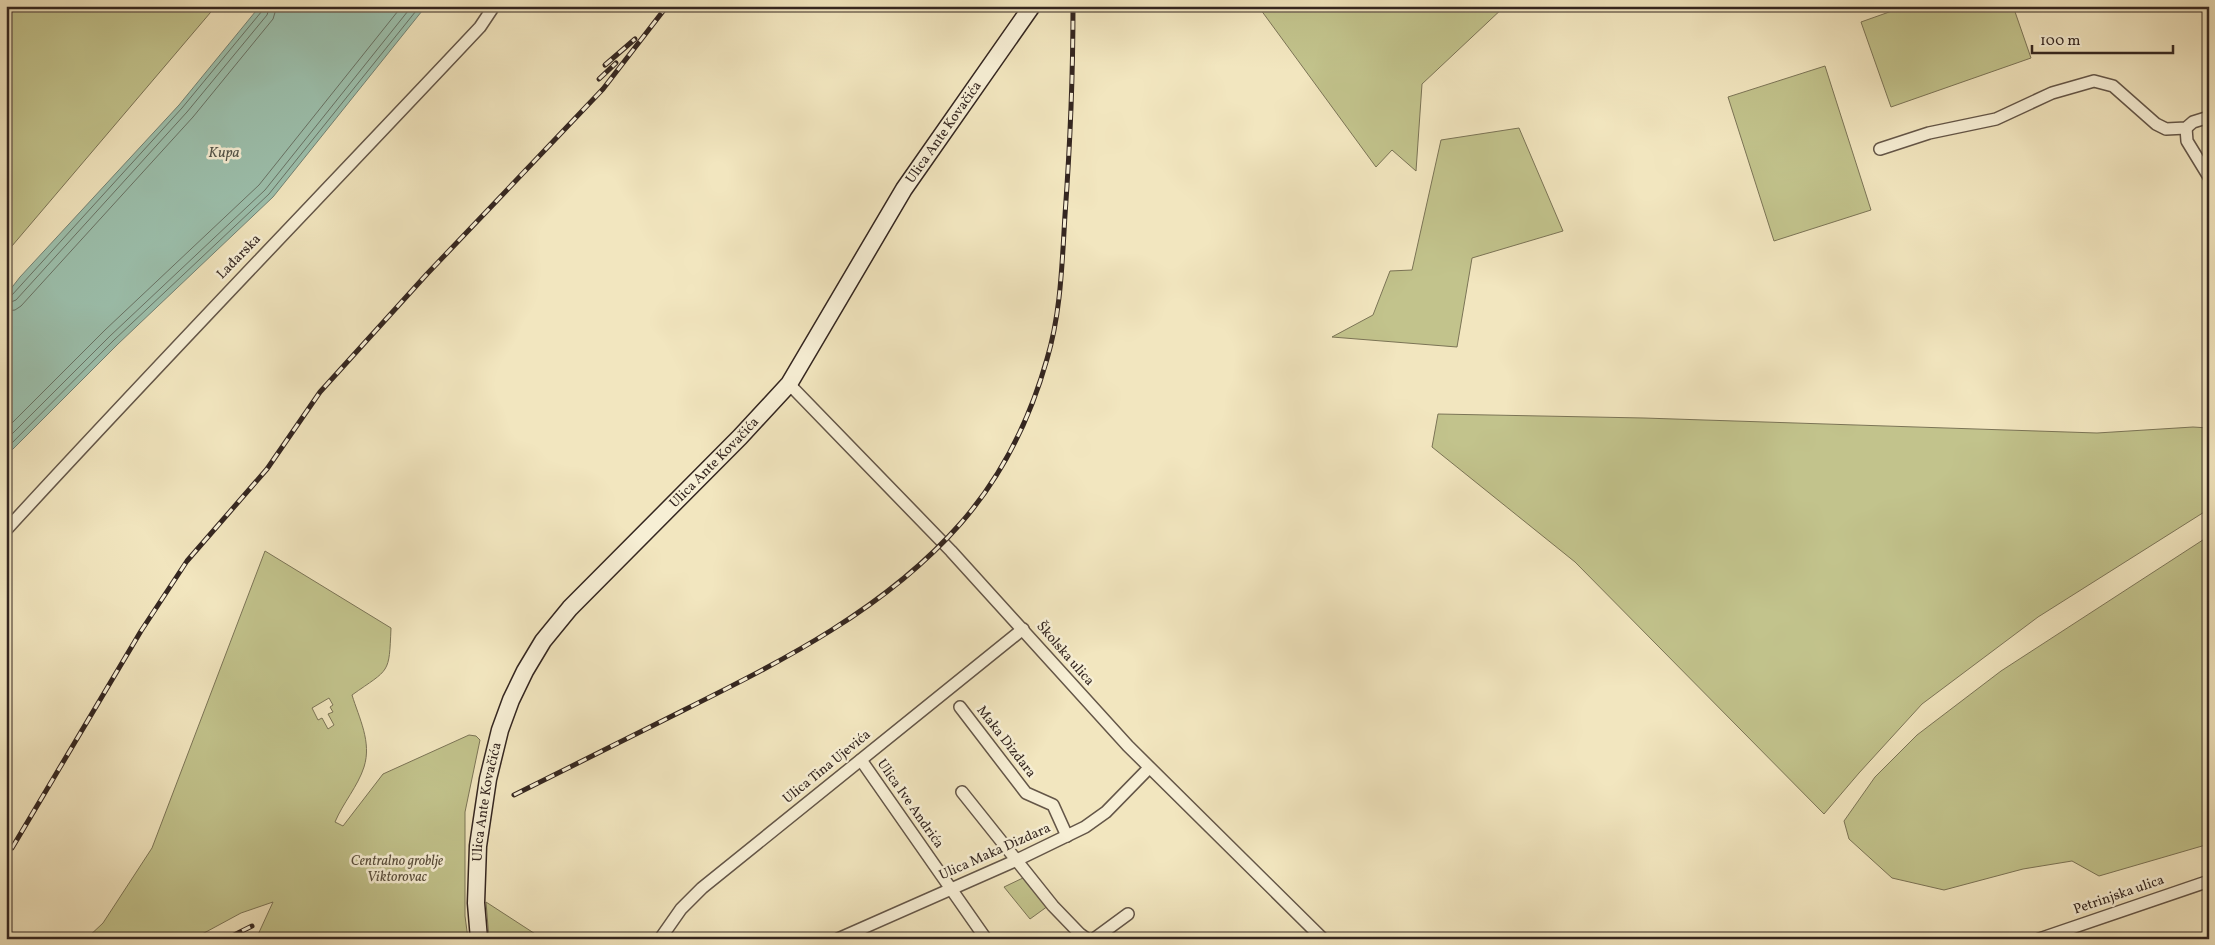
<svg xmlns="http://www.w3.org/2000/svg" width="2215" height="945" viewBox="0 0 2215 945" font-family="Vollkorn,serif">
<rect width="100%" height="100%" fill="#f2e6bf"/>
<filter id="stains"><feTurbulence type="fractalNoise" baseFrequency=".004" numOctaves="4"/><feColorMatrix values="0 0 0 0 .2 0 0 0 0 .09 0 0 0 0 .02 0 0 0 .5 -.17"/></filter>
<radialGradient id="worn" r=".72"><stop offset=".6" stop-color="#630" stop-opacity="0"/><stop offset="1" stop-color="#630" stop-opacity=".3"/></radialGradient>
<g fill="#c2c38c" stroke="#7b7456" fill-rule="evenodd">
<polygon points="6,6 216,6 6,253"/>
<polygon points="1258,6 1505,6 1422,84 1416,171 1392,150 1376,167"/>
<polygon points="1906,6 2013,6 2031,58 1891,107 1861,22"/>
<polygon points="1825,66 1871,210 1774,241 1728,97"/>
<polygon points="1519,128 1563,231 1472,258 1457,347 1332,337 1373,315 1390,271 1412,270 1441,140"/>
<polygon points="1438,414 1644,418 2097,433 2193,427 2209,428 2209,509 2038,617 1922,704 1859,773 1824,814 1575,562 1432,447"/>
<polygon points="2209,536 2209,844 2099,876 2072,861 2023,869 1944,890 1892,878 1849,839 1844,821 1875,777 1917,735 2001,671"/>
<path d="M 265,551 L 391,628 C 389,675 390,668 352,695 C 359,718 372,742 364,767 C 358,786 343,803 335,822 L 343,826 L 383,774 L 469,735 L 476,736 L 480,740 L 465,812 L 465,916 L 468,939 L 256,939 L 273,902 L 241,913 L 193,939 L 86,939 L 103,923 L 152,848 ZM 329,698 L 333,705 L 330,707 L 333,712 L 328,714 L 334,725 L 328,729 L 322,718 L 318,720 L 312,708 Z"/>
<polygon points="1025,877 1048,906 1030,919 1004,887"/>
<polygon points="486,902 543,939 489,939"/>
</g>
<polygon fill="#9cc0ad" stroke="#728275" points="260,6 316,8 316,6 426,6 273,197 118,344 6,456 6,295 20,277 179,105"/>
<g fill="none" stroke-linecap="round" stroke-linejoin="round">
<g stroke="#687366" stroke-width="1">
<polyline points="6,298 12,295 182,108 262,11 263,6"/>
<polyline points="6,304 16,300 187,112 267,15 270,6"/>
<polyline points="6,311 15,310 21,306 193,117 273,19 277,6"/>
<polyline points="6,429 105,330 259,185 402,6"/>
<polyline points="6,440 110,336 265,190 412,6"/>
<polyline points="6,449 114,340 269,194 420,6"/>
</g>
<g stroke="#645648" stroke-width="14">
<g id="street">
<polyline points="2186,128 2187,141 2209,177"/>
<polyline points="1880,149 1929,133 1996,119 2052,93 2094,81 2113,86 2156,124 2166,129 2186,128 2193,122 2209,117"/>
<polyline points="789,384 951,551 1128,746 1323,939"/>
<path d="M 6,530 C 162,360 322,195 480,27 L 494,6"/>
<polyline points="960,707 1026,793 1053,805 1067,836"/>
<polyline points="861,760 986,939"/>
<polyline points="962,792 1053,906 1080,934 1087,939"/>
<polyline points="660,939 681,909 702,888 1023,629"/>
<polyline points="838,939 1017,860 1085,827 1106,812 1149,768"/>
<polyline points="1094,939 1128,914"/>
<polyline points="2039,939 2209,881"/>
</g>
</g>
<g stroke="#342620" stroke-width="19">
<g id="secondary">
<path id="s1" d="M 479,939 L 476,903 L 478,846 L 488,779 L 500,730 L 511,700 L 525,671 L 543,641 L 570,608 L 740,437 L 789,384 L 904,189 L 1032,6"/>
</g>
</g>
<use href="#street" stroke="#f7efd5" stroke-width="11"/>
<use href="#secondary" stroke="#f7efd5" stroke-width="16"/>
<g stroke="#342620" stroke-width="5">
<g id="rail">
<polyline points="605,65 635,39"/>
<polyline points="599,79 616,63"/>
<path d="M 514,795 C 570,767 626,739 682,711 C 782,661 886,609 961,523 C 1002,476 1030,419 1047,359 C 1061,312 1062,263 1065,215 C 1070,146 1073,76 1073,6"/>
<polyline points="12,848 141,631 187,561 267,469 320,392 427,274 603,89 667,6"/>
<polyline points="226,939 252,926"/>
</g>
</g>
<use href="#rail" stroke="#f7efd5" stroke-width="3" stroke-dasharray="9" stroke-linecap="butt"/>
</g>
<g text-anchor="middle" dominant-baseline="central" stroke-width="5" stroke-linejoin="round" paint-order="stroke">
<g font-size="14" fill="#342620" stroke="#f7efd5">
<text stroke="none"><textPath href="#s1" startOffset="962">Ulica Ante Kovačića</textPath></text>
<text transform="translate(239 257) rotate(-46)">Lađarska</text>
<text stroke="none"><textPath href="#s1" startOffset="558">Ulica Ante Kovačića</textPath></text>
<text transform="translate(1065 654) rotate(49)">Školska ulica</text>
<text transform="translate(1006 742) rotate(52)">Maka Dizdara</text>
<text transform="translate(827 767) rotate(-39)">Ulica Tina Ujevića</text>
<text stroke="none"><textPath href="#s1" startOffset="138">Ulica Ante Kovačića</textPath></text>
<text transform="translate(910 804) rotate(55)">Ulica Ive Andrića</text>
<text transform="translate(995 852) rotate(-24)">Ulica Maka Dizdara</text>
<text transform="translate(2119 895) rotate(-19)">Petrinjska ulica</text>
</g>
<g font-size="14" font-style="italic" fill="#584d3b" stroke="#f7efd5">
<text x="397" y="861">Centralno groblje<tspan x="397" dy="16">Viktorovac</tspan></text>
</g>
<g font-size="15" font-style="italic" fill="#53544a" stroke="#f7efd5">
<text x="224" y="153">Kupa</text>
</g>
</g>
<rect width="2215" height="945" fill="none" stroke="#f2e6bf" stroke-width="25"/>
<rect x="8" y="8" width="2200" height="930" fill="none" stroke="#342620" stroke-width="2.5"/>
<rect x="12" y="12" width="2190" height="920" fill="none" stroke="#342620"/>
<path d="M2032 45v8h141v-8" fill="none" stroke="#342620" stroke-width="2.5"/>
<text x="2040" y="45" font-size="15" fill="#342620" stroke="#f7efd5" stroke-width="4" paint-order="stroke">100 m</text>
<rect width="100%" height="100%" filter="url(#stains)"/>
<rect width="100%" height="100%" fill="url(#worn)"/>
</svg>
